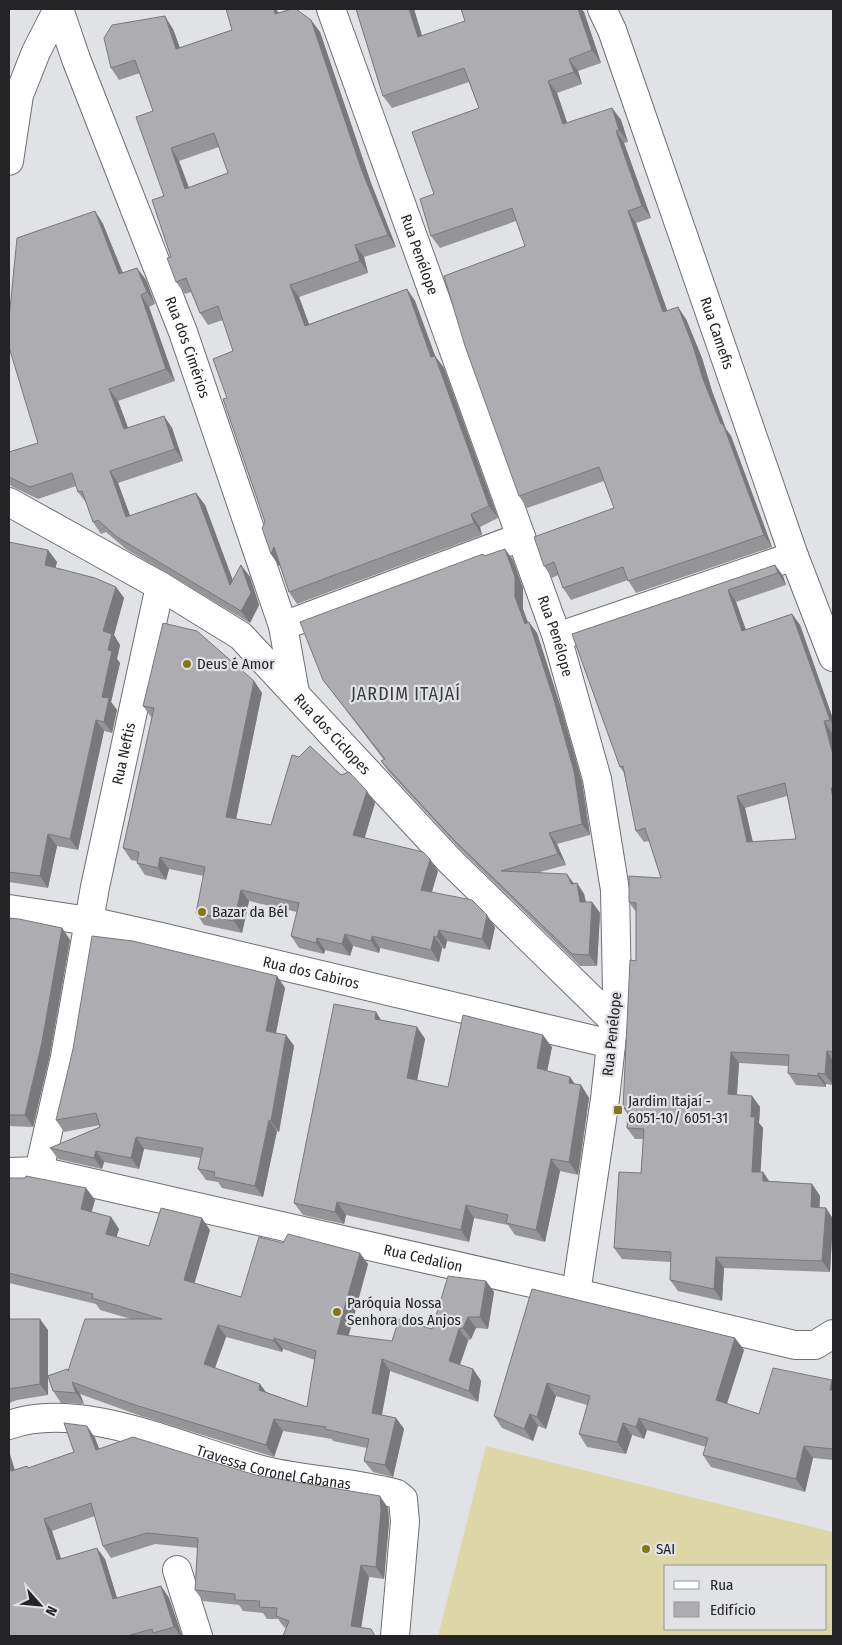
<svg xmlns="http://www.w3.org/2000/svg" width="842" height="1645" viewBox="0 0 842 1645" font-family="'Fira Sans Condensed',sans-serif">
<rect width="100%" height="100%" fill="#e1e2e6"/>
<path fill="#ddd7a7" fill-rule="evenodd" d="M 486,1446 L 833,1532 L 833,1636 L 438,1636 ZM 666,1566 L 826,1566 L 826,1629 L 666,1629 Z"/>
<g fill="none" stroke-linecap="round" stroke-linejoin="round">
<g stroke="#6e6f73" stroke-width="30">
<g id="minor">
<path id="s1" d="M 59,9 L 76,59 L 183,332 L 283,626 L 295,693"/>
<path id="s2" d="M 331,9 L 557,637 L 597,779 L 615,890 L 617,990 L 605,1099 L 576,1293"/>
<path id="s3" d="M 602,9 L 612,30 L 794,556 L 833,657"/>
<polyline points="9,161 19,95 36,52 58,9"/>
<path id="s4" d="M 9,502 L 160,586 L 241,636 L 451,862 L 615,1022"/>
<polyline points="283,626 521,537"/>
<polyline points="557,637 794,556"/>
<path id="s5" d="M 9,909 L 89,921 L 165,938 L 611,1044"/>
<path id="s6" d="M 39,1171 L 65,1057 L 95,887 L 160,586"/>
<path id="s7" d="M 9,1172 L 39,1171 L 576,1293 L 795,1345 L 815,1345 L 833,1334"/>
<path id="s8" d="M 9,1425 C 83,1398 192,1453 266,1471 C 309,1481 354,1482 397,1494 L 403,1499 L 405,1522 L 395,1636"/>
<polyline points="177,1570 198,1636"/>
</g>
</g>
<use href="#minor" stroke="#fff" stroke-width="28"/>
</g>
<g fill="#959598" fill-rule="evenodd">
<polygon points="356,9 414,9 422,36 465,21 461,9 581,9 584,12 601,63 578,71 582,84 557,93 567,123 612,108 621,120 628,142 624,143 651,218 636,223 667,310 686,319 702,358 712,391 726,429 731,436 772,547 636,593 628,580 571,600 563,588 558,575 552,578 544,566 614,508 604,481 527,508 519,496 525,246 516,221 440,248 431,236 434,194 479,108 469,82 392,108 383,96"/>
<path d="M 279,13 L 311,20 L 320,32 L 371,183 L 396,247 L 364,257 L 368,273 L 299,297 L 309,324 L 407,289 L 415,301 L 435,356 L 444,368 L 498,518 L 480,527 L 482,535 L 297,604 L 289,592 L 280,565 L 279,566 L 271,554 L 265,522 L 227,398 L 233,351 L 223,320 L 208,325 L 200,313 L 191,292 L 185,294 L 176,282 L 171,257 L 153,111 L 140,73 L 119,80 L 111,68 L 173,29 L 180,48 L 232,30 ZM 219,147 L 228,173 L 189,187 L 179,161 Z"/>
<polygon points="95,211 103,224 123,273 137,268 146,280 155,304 149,307 175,381 118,401 128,428 164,416 172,428 183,461 118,483 130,516 196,493 205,505 233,581 241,565 250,577 259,605 250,623 126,549 106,532 101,534 93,522 87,504 78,492 76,486 38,499 11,486 9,483 9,452 38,443"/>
<polygon points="9,542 48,550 57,562 55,568 116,587 124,598 114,635 120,645 117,659 120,663 111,702 117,710 112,733 104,731 78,850 57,846 48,888 9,882"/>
<polygon points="505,549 513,560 523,588 523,609 528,622 537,633 562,711 582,782 590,835 557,844 566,865 540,872 574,883 577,883 584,894 586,902 592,902 600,913 597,966 580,966 462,851 389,772 381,761 384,760 323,680 485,556"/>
<path d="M 775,565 L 783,576 L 786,585 L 736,602 L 746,630 L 792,614 L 800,625 L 833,719 L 833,733 L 832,733 L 833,736 L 833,1085 L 826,1084 L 826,1087 L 796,1085 L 788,1073 L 788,1066 L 739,1063 L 737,1095 L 752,1096 L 760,1107 L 759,1123 L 763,1128 L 760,1172 L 763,1172 L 769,1181 L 812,1184 L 820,1196 L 819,1208 L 826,1208 L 833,1219 L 830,1272 L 724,1268 L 722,1301 L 678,1291 L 670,1280 L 671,1262 L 622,1259 L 614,1248 L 641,1173 L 643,1139 L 635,1139 L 627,1128 L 628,1114 L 623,1108 L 636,961 L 636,912 L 629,902 L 661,878 L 649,841 L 644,842 L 636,831 L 624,773 L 620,767 L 572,634 ZM 787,796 L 796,839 L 753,842 L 745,808 Z"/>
<polygon points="254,681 262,693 236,819 271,825 341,775 375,803 364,838 438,871 432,892 495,927 490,950 447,941 445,949 442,948 439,962 380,948 379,953 353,946 350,956 325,950 324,954 299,948 291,936 297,912 249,901 242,933 204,925 196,913 204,876 169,869 166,880 145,875 137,863 137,861 131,860 123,848 152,718 143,706"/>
<polygon points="9,918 62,928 70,940 50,1054 33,1127 9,1126"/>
<polygon points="277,976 285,988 276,1033 286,1035 294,1046 279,1132 277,1131 263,1197 222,1188 218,1182 206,1180 198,1169 201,1158 144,1149 139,1169 104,1162 102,1169 58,1159 50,1148 100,1127 100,1125 64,1132 56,1120"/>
<polygon points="376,1012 381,1020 417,1027 425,1039 417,1081 448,1087 552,1047 547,1071 570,1077 575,1084 581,1085 589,1098 578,1175 560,1171 545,1242 515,1235 508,1225 474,1218 469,1242 346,1215 344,1224 303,1215 294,1203"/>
<path d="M 9,1178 L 86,1188 L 95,1200 L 91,1212 L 111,1217 L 119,1229 L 116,1237 L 149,1246 L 210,1230 L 194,1283 L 241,1297 L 283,1243 L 368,1264 L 348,1336 L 392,1341 L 432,1329 L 486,1281 L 494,1292 L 488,1329 L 476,1328 L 471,1339 L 468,1341 L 460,1365 L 473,1369 L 481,1381 L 478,1402 L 390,1371 L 382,1415 L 396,1418 L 404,1429 L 393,1477 L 373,1472 L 364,1461 L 367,1448 L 333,1441 L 332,1439 L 283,1431 L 274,1457 L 141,1416 L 80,1394 L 84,1404 L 61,1403 L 53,1391 L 48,1377 L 48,1395 L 17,1400 L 9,1403 L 9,1319 L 48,1330 L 48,1375 L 68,1370 L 131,1319 L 100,1310 L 96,1304 L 9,1283 ZM 226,1337 L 282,1352 L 283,1349 L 315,1360 L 307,1407 L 266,1392 L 215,1368 Z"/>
<polygon points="532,1289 735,1338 744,1350 727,1404 759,1414 832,1380 833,1383 833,1460 813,1458 805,1492 711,1467 703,1455 706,1447 647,1430 644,1439 632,1435 626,1454 587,1447 579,1434 587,1405 556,1396 546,1429 538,1426 533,1441 502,1428 494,1416"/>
<polygon points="87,1426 95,1438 99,1449 255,1475 388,1508 389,1522 384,1579 369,1577 361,1627 286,1628 284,1627 278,1619 267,1619 263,1613 243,1611 239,1605 203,1601 195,1590 198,1548 155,1544 111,1558 103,1546 95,1516 52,1531 61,1558 105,1559 117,1598 161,1586 169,1598 182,1636 9,1636 15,1470 27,1466 29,1468 74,1452"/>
</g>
<g fill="#79797c">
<polygon points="274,9 276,9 281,16 275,14"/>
<polygon points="409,9 414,9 426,49 418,37"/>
<polygon points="578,9 581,9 584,12 601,63 592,50"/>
<polygon points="165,16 173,29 185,62 176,49"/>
<polygon points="311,20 320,32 371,183 396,247 388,235 362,171"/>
<polygon points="569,59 578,71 582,84 574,72"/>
<polygon points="548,81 557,93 572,137 563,124"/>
<polygon points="612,108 621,120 628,142 619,130"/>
<polygon points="616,131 624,143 651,218 642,206"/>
<polygon points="171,148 179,161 193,201 185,189"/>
<polygon points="95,211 103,224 128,286 119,274"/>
<polygon points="628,211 636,223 672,324 663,312"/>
<polygon points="355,245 364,257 368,273 360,261"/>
<polygon points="137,268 146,280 155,304 147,292"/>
<polygon points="290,285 299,297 314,338 305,326"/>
<polygon points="407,289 415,301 440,369 431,357"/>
<polygon points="141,295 149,307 175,381 166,369"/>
<polygon points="678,307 686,319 702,358 712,391 726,429 731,436 772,547 764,535 703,379"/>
<polygon points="435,356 444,368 498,518 489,506"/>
<polygon points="109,389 118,401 133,441 124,429"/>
<polygon points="164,416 172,428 183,461 175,449"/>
<polygon points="110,471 118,483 135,529 126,517"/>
<polygon points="196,493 205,505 239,597 230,585"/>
<polygon points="471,514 480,527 482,535 474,523"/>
<polygon points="274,547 282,560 279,566 271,554"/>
<polygon points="505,549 513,560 523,588 523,609 532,635 525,624 515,597"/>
<polygon points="48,550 57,562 53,577 45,565"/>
<polygon points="241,565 250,577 259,605 250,623 241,611"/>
<polygon points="775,565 783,576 786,585 778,573"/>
<polygon points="116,587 124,598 114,635 120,645 117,659 120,663 111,702 117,710 112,733 104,722 102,697 108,650 103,631"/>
<polygon points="728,590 736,602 750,642 742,631"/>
<polygon points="792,614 800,625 833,719 833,725 830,720"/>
<polygon points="529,622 537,633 562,711 582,782 590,835 582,824"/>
<polygon points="254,681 262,693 234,829 226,817"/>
<polygon points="96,720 104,731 78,850 70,839"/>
<polygon points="824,721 832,733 833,736 833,755"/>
<polygon points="367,791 375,803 362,847 353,835"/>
<polygon points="737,796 745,808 755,853 747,842"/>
<polygon points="549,833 557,844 566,865 558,854"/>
<polygon points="48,834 57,846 48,888 40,876"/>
<polygon points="160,857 169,869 166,880 158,868"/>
<polygon points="430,859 438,871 429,901 421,890"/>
<polygon points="567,874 575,885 577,883 584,894 588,913 580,902"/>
<polygon points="241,890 249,901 242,933 234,921"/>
<polygon points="592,902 600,913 597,966 589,955"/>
<polygon points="487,915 495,927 490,950 482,939"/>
<polygon points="62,928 70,940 50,1054 33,1127 25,1115"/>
<polygon points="439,930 447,941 445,949 437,937"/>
<polygon points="345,934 353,946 350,956 342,944"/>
<polygon points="372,936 380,948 379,953 371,941"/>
<polygon points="434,936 442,948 439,962 431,950"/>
<polygon points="317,938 325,950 324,954 316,943"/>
<polygon points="277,976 285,988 274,1042 266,1031"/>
<polygon points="376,1012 384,1025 375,1019"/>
<polygon points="417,1027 425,1039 415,1091 407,1078"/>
<polygon points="286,1035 294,1046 279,1132 271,1121"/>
<polygon points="543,1035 552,1047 545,1081 537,1068"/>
<polygon points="827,1051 833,1061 833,1085 825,1074"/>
<polygon points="731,1052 739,1063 736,1106 728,1094"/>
<polygon points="818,1073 826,1084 826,1087 818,1076"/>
<polygon points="570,1077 578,1089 569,1083"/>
<polygon points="581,1085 589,1098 578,1175 569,1162"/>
<polygon points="752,1096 760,1107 759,1123 763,1128 760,1183 752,1172 751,1117"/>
<polygon points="269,1120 277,1131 263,1197 255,1186"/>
<polygon points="136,1137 144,1149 139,1169 131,1158"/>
<polygon points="96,1151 104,1162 102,1169 94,1158"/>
<polygon points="551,1159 560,1171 545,1242 536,1230"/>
<polygon points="763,1172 771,1184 763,1181"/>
<polygon points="812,1184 820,1196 819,1219 811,1207"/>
<polygon points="86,1188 95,1200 89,1221 81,1209"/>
<polygon points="337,1202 346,1215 344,1224 335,1212"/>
<polygon points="466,1205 474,1218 469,1242 461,1230"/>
<polygon points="826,1208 833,1219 830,1272 822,1261"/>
<polygon points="111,1217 119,1229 114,1245 106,1234"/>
<polygon points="202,1218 210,1230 192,1292 184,1280"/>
<polygon points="360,1253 368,1264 346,1346 337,1334"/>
<polygon points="716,1257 724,1268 722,1301 714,1289"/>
<polygon points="486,1281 494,1292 488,1329 480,1317"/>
<polygon points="468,1317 476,1328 471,1339 463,1328"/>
<polygon points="40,1319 48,1330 48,1395 40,1384"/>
<polygon points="218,1325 226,1337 212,1376 204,1364"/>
<polygon points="459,1329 468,1341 457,1373 449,1361"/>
<polygon points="274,1338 283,1349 282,1352 274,1341"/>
<polygon points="735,1338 744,1350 724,1412 716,1400"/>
<polygon points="382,1359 390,1371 380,1424 372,1413"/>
<polygon points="473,1369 481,1381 478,1402 469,1391"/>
<polygon points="832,1380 833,1383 833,1395 830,1390"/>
<polygon points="72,1382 80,1394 84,1404 76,1393"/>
<polygon points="547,1383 556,1396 546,1429 537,1417"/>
<polygon points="260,1384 269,1396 259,1390"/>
<polygon points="530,1414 538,1426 533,1441 524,1429"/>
<polygon points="396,1418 404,1429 393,1477 385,1465"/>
<polygon points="639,1418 647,1430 644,1439 636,1427"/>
<polygon points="274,1419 283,1431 274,1457 266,1445"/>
<polygon points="623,1423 632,1435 626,1454 617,1442"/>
<polygon points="87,1426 95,1438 104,1462 96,1450"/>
<polygon points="804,1446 813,1458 805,1492 796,1479"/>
<polygon points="9,1451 19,1483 11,1471 9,1464"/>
<polygon points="380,1496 388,1508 389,1522 384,1579 376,1567"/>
<polygon points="44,1519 52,1531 65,1571 57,1560"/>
<polygon points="97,1548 105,1559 121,1611 113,1599"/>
<polygon points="361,1565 369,1577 360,1636 351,1626"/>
<polygon points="161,1586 169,1598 182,1636 181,1636 174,1627"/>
</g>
<g fill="#adadb1" stroke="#79797c" fill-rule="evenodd">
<path d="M 226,9 L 274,9 L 275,14 L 292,9 L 296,9 L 311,20 L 362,171 L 388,235 L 355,245 L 360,261 L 290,285 L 305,326 L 407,289 L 431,357 L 435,356 L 489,506 L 471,514 L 474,523 L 289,592 L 274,547 L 271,554 L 262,528 L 265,522 L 223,399 L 227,398 L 213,359 L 233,351 L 218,306 L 200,313 L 186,278 L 176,282 L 167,258 L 171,257 L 152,200 L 164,196 L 136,117 L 153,111 L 135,60 L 111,68 L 104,38 L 112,25 L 165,16 L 176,49 L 232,30 ZM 214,133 L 228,173 L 185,189 L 171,148 Z"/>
<polygon points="356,9 409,9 418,37 465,21 461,9 578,9 592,50 569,59 574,72 548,81 563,124 612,108 619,130 616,131 642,206 628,211 663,312 678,307 693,346 703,379 721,424 723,424 764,535 628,581 623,567 563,588 554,562 544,566 534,537 614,508 599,467 519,496 465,346 444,276 525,246 512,208 431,236 420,199 434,194 412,132 479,108 464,68 383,96"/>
<polygon points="95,211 119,274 137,268 147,292 141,295 166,369 109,389 124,429 164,416 175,449 110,471 126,517 196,493 230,585 241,565 251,593 241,611 117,537 98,520 93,522 82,491 78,492 72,473 30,487 9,477 9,452 38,443 9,347 9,319 17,238"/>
<polygon points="9,542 48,550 45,565 95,578 116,587 103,631 112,634 108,650 112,651 102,697 109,698 104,722 96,720 70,839 48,834 40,876 9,872"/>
<polygon points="505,549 515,577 515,597 525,624 529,622 554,700 574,771 582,824 549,833 558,854 501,871 567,874 571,884 577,883 580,902 592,902 589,955 572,954 454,840 381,761 385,759 323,680 300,622 483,554 484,556"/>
<path d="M 775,565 L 778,573 L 728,590 L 742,631 L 792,614 L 830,720 L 824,721 L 833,755 L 833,788 L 831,788 L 833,798 L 833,1052 L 827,1051 L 825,1074 L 818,1073 L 818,1076 L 788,1073 L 789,1055 L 731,1052 L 728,1094 L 752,1096 L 751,1117 L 755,1117 L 752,1172 L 763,1172 L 763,1181 L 812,1184 L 811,1207 L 826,1208 L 822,1261 L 716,1257 L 714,1289 L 670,1280 L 671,1252 L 614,1248 L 619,1172 L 641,1173 L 644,1129 L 627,1128 L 628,1108 L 623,1108 L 630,960 L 636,961 L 636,903 L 629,902 L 629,876 L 661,878 L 645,828 L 636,831 L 623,766 L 620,767 L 572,634 ZM 785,783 L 796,839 L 747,842 L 737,796 Z"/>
<polygon points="163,623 197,631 254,681 226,817 271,825 292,755 299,757 310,746 341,775 349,772 367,791 353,835 423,852 430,859 421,890 472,900 487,915 482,939 439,930 437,937 434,936 431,950 372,936 371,941 345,934 342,944 317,938 316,943 291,936 299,903 241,890 234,921 196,913 205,867 160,857 158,868 137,863 139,852 123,848 154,708 143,706"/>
<polygon points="9,918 19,919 62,928 42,1042 25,1115 9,1115"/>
<polygon points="92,936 133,941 277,976 266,1031 286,1035 271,1121 269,1120 255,1186 214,1177 215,1172 198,1169 203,1148 136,1137 131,1158 96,1151 94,1158 50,1148 100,1127 96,1113 56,1120 73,1049"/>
<polygon points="334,1004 376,1012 375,1019 417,1027 407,1078 448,1087 463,1015 543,1035 537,1068 570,1077 569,1083 581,1085 569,1162 551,1159 536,1230 506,1223 508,1215 466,1205 461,1230 337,1202 335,1212 294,1203"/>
<path d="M 26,1176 L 86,1188 L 81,1209 L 111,1217 L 106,1234 L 149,1246 L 161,1208 L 202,1218 L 184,1280 L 241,1297 L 259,1237 L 283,1243 L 288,1234 L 360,1253 L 337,1334 L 392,1341 L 399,1319 L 432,1329 L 448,1276 L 486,1281 L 480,1317 L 468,1317 L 463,1328 L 459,1329 L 449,1361 L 473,1369 L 469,1391 L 382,1359 L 372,1413 L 396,1418 L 385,1465 L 364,1461 L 369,1439 L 325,1429 L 326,1427 L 274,1419 L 266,1445 L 132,1404 L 72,1382 L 76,1393 L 53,1391 L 48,1376 L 67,1369 L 68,1371 L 85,1319 L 162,1319 L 92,1298 L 93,1294 L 9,1273 L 9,1178 L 25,1178 ZM 218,1325 L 274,1341 L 274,1338 L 316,1351 L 307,1407 L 259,1390 L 260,1384 L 204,1364 Z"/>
<polygon points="532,1289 735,1338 716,1400 759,1414 773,1368 832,1380 830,1390 833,1390 833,1449 804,1446 796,1479 703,1455 708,1438 639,1418 636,1427 623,1423 617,1442 579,1434 590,1396 547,1383 537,1417 530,1414 524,1429 494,1416"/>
<polygon points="9,1319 40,1319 40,1384 9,1389"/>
<polygon points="64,1423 87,1426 96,1450 133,1437 255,1475 380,1496 381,1510 376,1567 361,1565 351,1626 371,1629 375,1636 283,1636 289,1621 276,1616 277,1608 259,1607 260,1601 235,1600 235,1594 195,1590 198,1538 147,1533 103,1546 91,1503 44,1519 57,1560 97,1548 113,1599 161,1586 174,1627 153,1633 152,1629 127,1636 9,1636 9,1464 11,1471 27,1466 28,1468 74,1452"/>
</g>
<g fill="#83771a" stroke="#e1e2e6" stroke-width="2">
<circle cx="187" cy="664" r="5"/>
<circle cx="202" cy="912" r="5"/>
<rect x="613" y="1105" width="10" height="10" rx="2.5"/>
<circle cx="337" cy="1312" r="5"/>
<circle cx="646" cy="1549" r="5"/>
</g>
<g text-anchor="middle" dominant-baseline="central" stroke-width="4.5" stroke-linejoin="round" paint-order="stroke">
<g font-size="15" fill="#242426" stroke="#e1e2e6">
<text stroke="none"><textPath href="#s2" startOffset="261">Rua Penélope</textPath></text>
<text stroke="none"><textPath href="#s3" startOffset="344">Rua Camefis</textPath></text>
<text stroke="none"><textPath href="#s1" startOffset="362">Rua dos Cimérios</textPath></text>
<text stroke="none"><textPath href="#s2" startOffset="666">Rua Penélope</textPath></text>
<text stroke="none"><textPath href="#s4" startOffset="402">Rua dos Ciclopes</textPath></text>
<text stroke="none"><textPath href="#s6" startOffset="426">Rua Neftis</textPath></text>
<text stroke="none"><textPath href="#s5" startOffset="309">Rua dos Cabiros</textPath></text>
<text transform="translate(612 1034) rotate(-84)">Rua Penélope</text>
<text stroke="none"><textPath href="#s7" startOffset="424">Rua Cedalion</textPath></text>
<text stroke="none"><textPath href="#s8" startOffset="272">Travessa Coronel Cabanas</textPath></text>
</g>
<g font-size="15" fill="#242426" stroke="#e1e2e6" text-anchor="start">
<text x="197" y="664">Deus é Amor</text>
<text x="212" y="912">Bazar da Bél</text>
<text x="628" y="1101">Jardim Itajaí -<tspan x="628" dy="17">6051-10/ 6051-31</tspan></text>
<text x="347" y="1303">Paróquia Nossa<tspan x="347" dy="17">Senhora dos Anjos</tspan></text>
<text x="656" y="1549">SAI</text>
</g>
<g font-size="18" letter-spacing="1" fill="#393a3d" stroke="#e1e2e6">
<text x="406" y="694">JARDIM ITAJAÍ</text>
</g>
</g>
<rect width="842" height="1645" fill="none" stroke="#242426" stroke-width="20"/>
<rect x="664" y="1565" width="162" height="65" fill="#e1e2e6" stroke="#959699"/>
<rect x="674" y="1581" width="25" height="8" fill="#ffffff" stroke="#959699"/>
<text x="710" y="1590" font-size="15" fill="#242426">Rua</text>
<rect x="674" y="1602" width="25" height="15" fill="#adadb1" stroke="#959699"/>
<text x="710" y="1615" font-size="15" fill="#242426">Edifício</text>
<g transform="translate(40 1605) rotate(117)" stroke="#e1e2e6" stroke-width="4" paint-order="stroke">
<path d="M0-4L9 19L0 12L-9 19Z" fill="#242426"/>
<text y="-8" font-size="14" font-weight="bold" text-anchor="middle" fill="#242426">N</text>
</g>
</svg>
